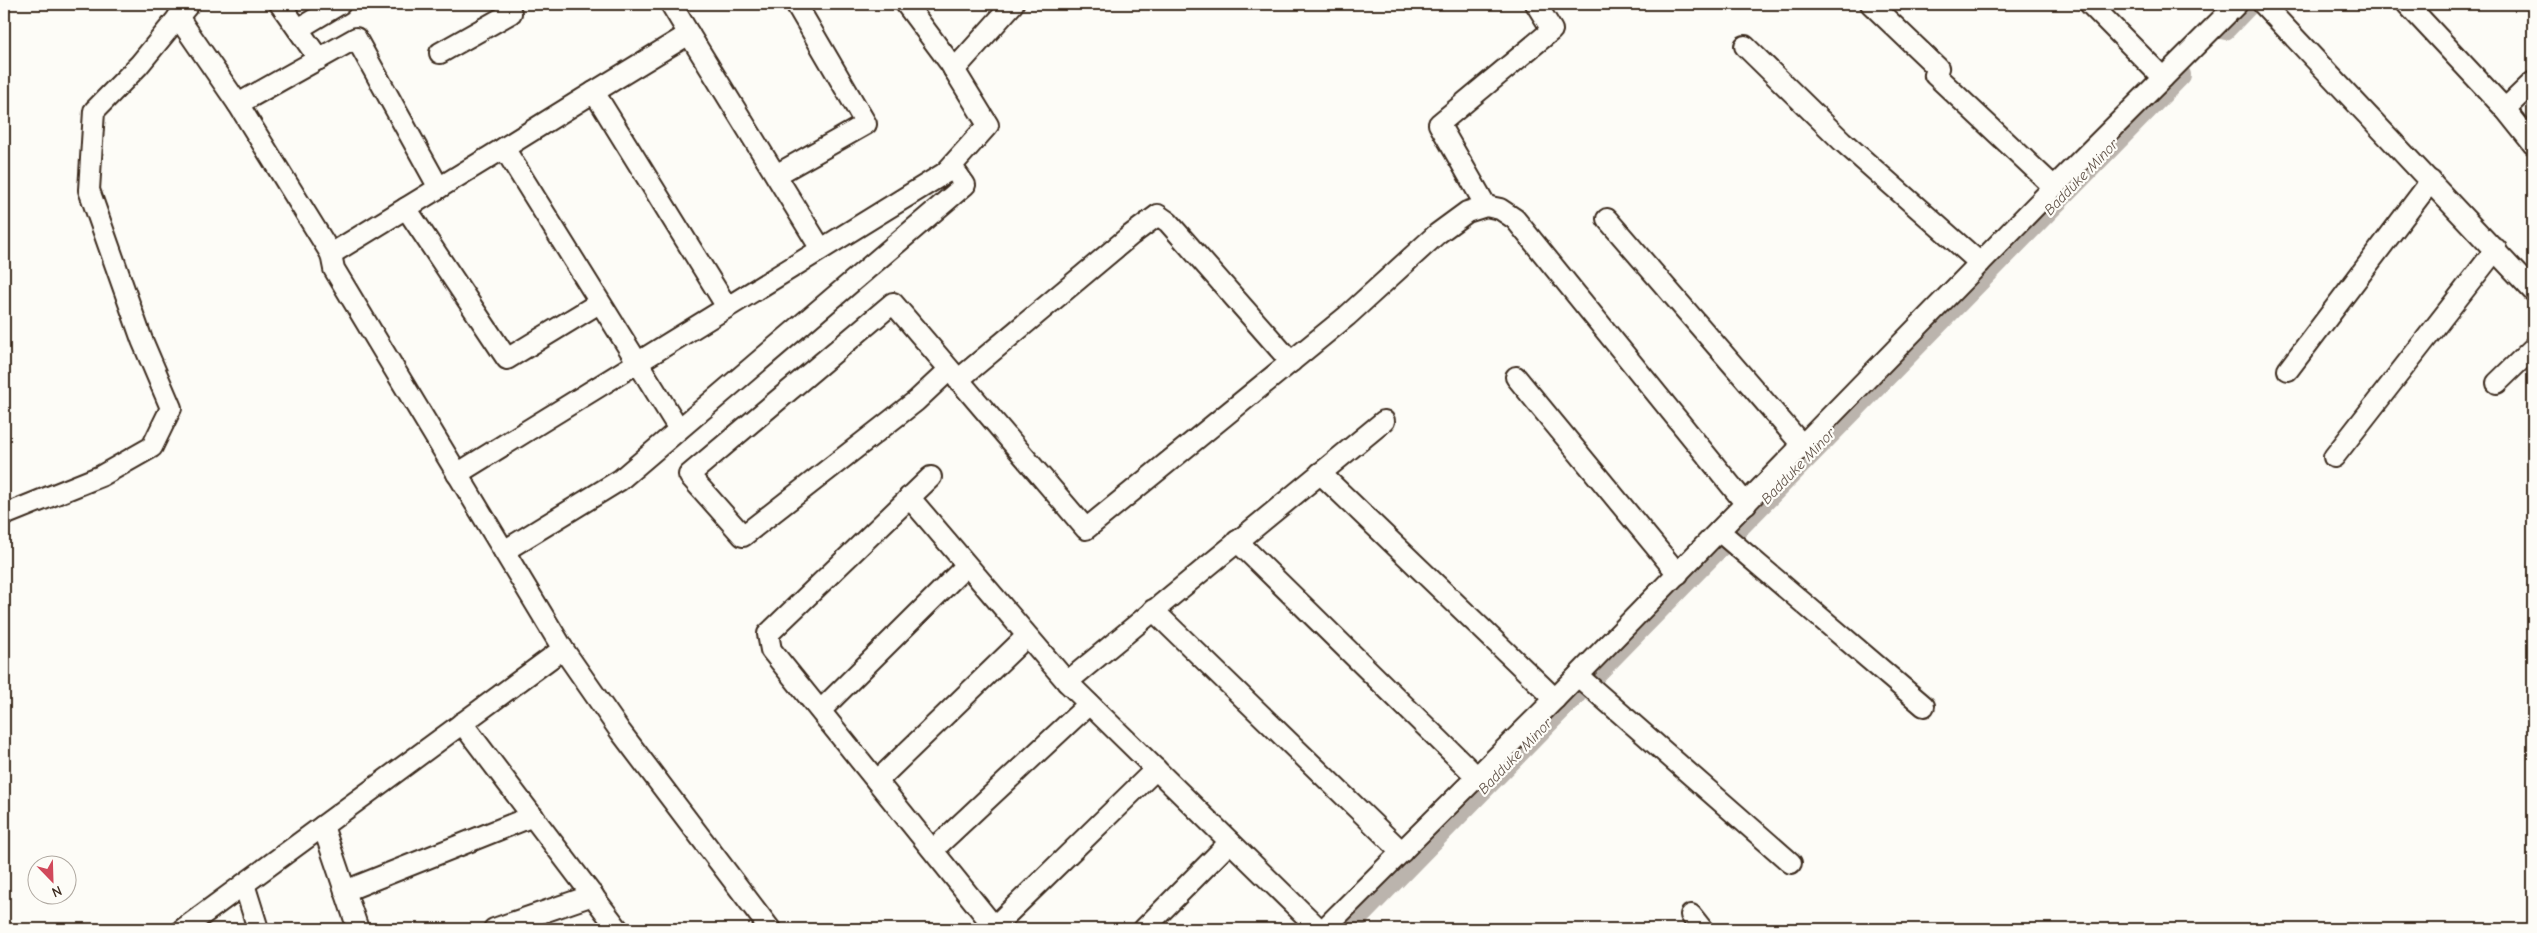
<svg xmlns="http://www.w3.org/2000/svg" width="2537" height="933" viewBox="0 0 2537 933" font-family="'Comic Neue',sans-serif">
<rect width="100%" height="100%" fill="#fdfcf7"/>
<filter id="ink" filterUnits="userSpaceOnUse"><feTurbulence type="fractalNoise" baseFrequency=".02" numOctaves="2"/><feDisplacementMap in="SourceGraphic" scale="10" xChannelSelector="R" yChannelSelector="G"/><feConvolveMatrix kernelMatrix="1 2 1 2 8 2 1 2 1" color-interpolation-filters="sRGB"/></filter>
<g filter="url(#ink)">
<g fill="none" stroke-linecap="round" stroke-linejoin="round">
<g stroke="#bbb4ad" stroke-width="22">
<polyline points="2225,29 2249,4"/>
<polyline points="1346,929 2180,75"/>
</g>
<g stroke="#3b2a1e" stroke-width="24">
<g id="minor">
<polyline points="280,4 319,59"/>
<polyline points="671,4 689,34"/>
<polyline points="906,4 950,63 988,125 946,172"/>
<polyline points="1871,4 1938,68 1935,75 2054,187"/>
<polyline points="2090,4 2163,78"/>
<polyline points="2263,4 2533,291"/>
<polyline points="2407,4 2505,109 2533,82"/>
<polyline points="178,17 238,104 331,254 334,269 563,649 620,731 770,929"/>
<polyline points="298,29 340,4"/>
<polyline points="1745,46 1842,141 1980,263"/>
<polyline points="440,53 511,13"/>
<polyline points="954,70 1013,4"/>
<polyline points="594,92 689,34 821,249"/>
<polyline points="238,104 356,38 439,188"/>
<polyline points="2505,109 2533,144"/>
<polyline points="504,148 594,92 727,307"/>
<polyline points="776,175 866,124 796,4"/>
<polyline points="1486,206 1439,124 1552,30 1536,4"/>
<polyline points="406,208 507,359 599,303"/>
<polyline points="1607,219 1803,446"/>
<polyline points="331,254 504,148 679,429"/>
<polyline points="949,370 916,401 743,536 689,475 893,303 1086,529 1347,316 1437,234 1467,212 1486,206 1500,209 1515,219 1746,504"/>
<polyline points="2288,370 2431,181"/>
<polyline points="1516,377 1678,574"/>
<polyline points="958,380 1131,235 1158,215 1168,222 1291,362"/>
<polyline points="2497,383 2533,348"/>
<polyline points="2334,457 2496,249"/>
<polyline points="1320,473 1555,699"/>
<polyline points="457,474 953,168 965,185 620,480 504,551"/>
<polyline points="931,477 768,634 771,650 996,929"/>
<polyline points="909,497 1067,682 1319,929"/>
<polyline points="4,515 101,476 152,447 171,408 142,340 89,190 94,111 139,65 189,4"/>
<polyline points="1719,531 1924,706"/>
<polyline points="1237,541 1477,777"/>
<polyline points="1153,610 1402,852"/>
<polyline points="1578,676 1791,863"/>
<polyline points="1067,682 1384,421"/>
<polyline points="821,710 966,566"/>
<polyline points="462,723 618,929"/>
<polyline points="877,781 1027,636"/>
<polyline points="323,826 358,929"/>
<polyline points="933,850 1089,704"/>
<polyline points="244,884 258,929"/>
<polyline points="345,891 533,816"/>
<polyline points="1691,915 1702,929"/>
<polyline points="994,927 1156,769"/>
<polyline points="183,929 563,649"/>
<polyline points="494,929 593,895"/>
<polyline points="1144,929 1230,842"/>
<polyline points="1324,929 1555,699 2054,187 2237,4"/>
</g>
</g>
<use href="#minor" stroke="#fdfcf7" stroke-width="20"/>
</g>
</g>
<g text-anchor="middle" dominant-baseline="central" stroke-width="4.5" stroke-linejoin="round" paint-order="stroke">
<g font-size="15" font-style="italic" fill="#615349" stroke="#fdfcf7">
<text transform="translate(2081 177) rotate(-46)">Badduke Minor</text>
<text transform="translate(1798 466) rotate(-46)">Badduke Minor</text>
<text transform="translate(1515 756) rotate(-46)">Badduke Minor</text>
</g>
</g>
<rect width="2537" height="933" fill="none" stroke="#fdfcf7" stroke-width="20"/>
<rect x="10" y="10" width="2517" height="913" fill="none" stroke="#3b2a1e" stroke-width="2" filter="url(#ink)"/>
<g transform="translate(52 880) rotate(157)"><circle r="24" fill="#fdfcf7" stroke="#afa8a0"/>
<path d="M0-4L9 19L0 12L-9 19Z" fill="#d1495b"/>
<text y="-8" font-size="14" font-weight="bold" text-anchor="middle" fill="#3b2a1e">N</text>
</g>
</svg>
